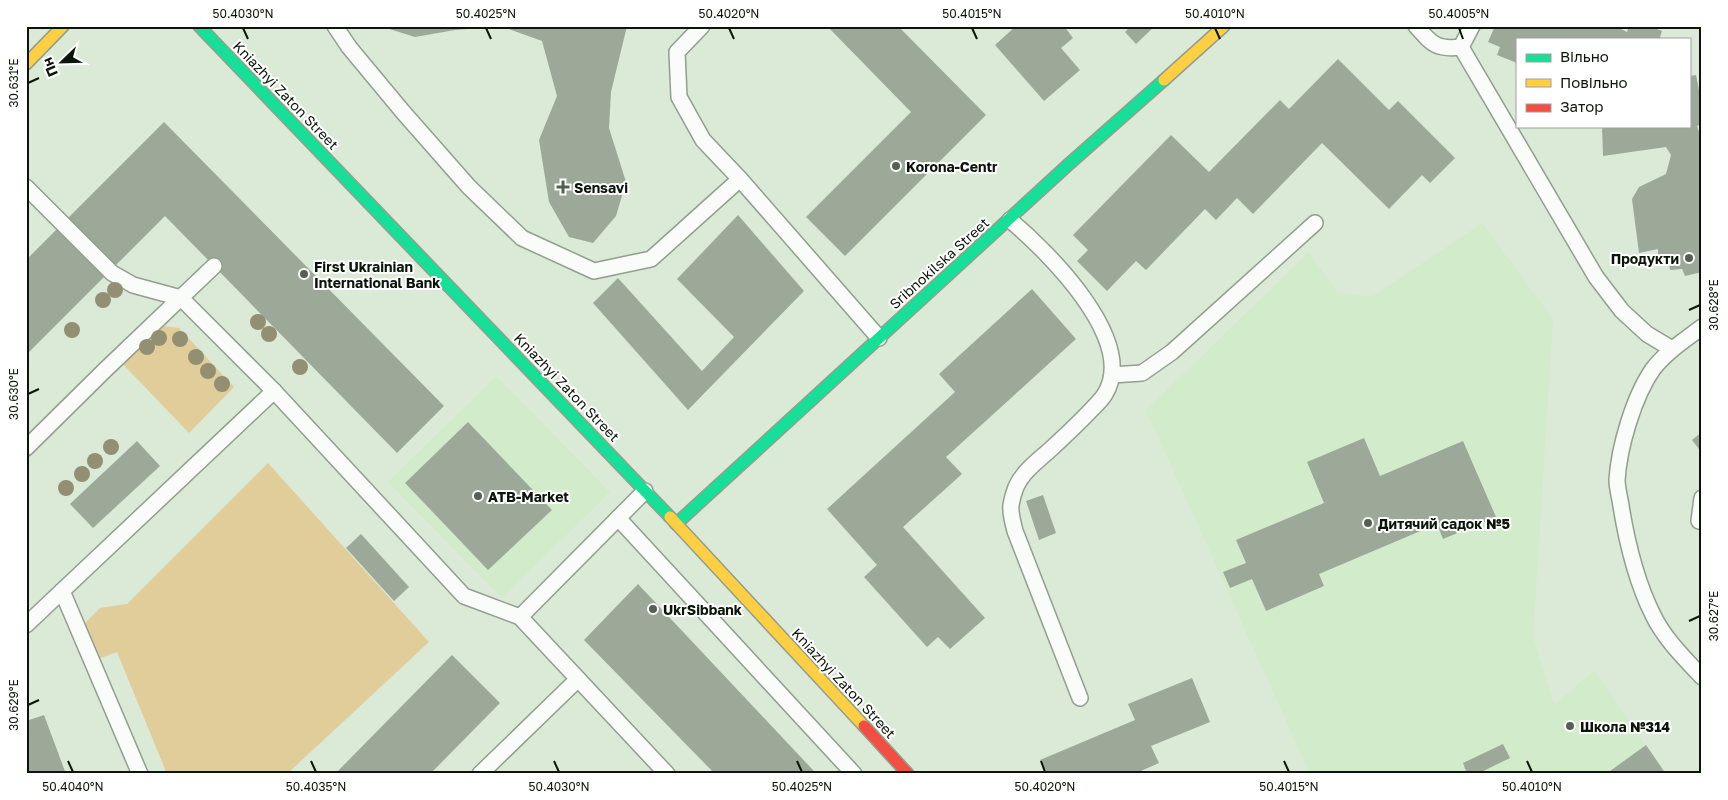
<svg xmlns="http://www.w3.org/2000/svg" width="1728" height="800" viewBox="0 0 1728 800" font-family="'Golos Text',sans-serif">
<rect width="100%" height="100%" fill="#daead6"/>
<g fill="#d2ebcb">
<polygon points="1482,223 1553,319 1533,636 1554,705 1594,670 1666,774 1310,774 1146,410 1309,252 1337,292 1371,297"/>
<polygon points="496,376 610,492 502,598 388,482"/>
</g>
<g fill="#e1cd9a">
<polygon points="156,325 179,328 234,387 189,433 120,361"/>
<polygon points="268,463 429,642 287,774 167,774 117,652 98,659 85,623 100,608 127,604"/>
</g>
<g fill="#9ca999">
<polygon points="482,26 482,28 455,30 415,37 383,27"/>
<polygon points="500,26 627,26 611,92 609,128 626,182 616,216 593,243 569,237 549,202 539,140 557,96 542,41"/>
<polygon points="827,26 898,26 986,115 845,256 806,217 911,112"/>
<polygon points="1016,26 1064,26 1073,38 1061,48 1080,70 1044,101 995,45"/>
<polygon points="1131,26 1155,26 1136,44 1125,32"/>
<polygon points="1495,26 1606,26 1610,28 1611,26 1615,26 1627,32 1629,26 1650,26 1662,31 1660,37 1662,39 1517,39 1517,63 1497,55 1500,47 1488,42"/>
<polygon points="1338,59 1389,110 1398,101 1455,158 1430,183 1422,175 1389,209 1322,143 1253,214 1237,198 1216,220 1205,209 1146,270 1136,261 1107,291 1077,261 1088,250 1073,235 1171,135 1209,172 1280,100 1289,109"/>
<polygon points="1696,75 1699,90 1702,91 1702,124 1697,126 1702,141 1702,272 1685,276 1682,269 1670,270 1668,257 1658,260 1658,249 1639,253 1632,199 1639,187 1666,174 1671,155 1666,147 1603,156 1602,126 1689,126 1689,76"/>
<polygon points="164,122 444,406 397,453 165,216 26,355 26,260"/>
<polygon points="738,215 804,291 688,410 593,303 618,278 702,371 734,337 677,279"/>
<polygon points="1032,289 1076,339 946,457 962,474 903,527 985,618 950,649 938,637 927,647 864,577 877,565 827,509 955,392 939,374"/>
<polygon points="468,422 552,510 488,570 405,483"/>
<polygon points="1702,432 1702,453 1692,440"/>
<polygon points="1364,438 1380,476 1463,441 1496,517 1443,539 1437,524 1319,574 1324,586 1266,611 1252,579 1230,588 1223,572 1246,563 1236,540 1324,503 1307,462"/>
<polygon points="137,441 160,466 93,528 70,504"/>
<polygon points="1043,495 1056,533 1039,540 1026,501"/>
<polygon points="361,534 409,587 394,601 346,548"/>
<polygon points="638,584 812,769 817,774 715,774 584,640"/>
<polygon points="452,655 500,703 439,765 430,774 335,774"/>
<polygon points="1192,678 1210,722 1151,746 1159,763 1134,774 1046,774 1040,760 1135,720 1128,704"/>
<polygon points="44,715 66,774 26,774 26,721"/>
<polygon points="1503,744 1510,758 1477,774 1467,774 1463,763"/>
<polygon points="1646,745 1666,774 1606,774"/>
</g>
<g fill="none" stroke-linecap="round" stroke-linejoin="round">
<g stroke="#929e8e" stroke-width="18">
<g id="lane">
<polyline points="335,26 349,47 403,112 469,187 522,238 594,271 651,259 740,179"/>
<polyline points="702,26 677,52 679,97 703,140 740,179 879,338"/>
<path d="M 1416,26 C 1432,44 1436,50 1461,47"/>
<polyline points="1461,47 1596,277 1622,311 1647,334 1672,349"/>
<polyline points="1461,47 1472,26"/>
<polyline points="26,187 112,273 133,285 181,298 274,391"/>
<path d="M 1010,220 C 1047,251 1138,340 1105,394 C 1102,399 1097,404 1093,408 C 1080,422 1066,435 1052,448 C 1040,459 1023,471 1016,487 C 1014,492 1012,499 1011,505 C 1010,513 1013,523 1015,531 L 1080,698"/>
<path d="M 1702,327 C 1685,340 1666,352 1653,369 C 1634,396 1619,447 1617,480 C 1617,488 1620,498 1621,506 C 1627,543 1636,581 1653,615 C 1664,638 1684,658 1702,677"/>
<polyline points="1112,375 1142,373 1172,352 1315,223"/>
<polyline points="26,448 105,370 214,266"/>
<polyline points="618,518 854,774"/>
<polyline points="1699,521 1702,498"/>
<polyline points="62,591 140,774"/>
<polyline points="520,617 645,491"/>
<polyline points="26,625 274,391 464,596 520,617 667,774"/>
<polyline points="480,774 578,679"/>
</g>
</g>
<g stroke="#929e8e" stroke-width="14">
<g id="fast">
<polyline points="199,26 670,517"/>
<polyline points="676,524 1069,164 1164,80"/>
</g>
</g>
<g stroke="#929e8e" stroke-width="14">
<g id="slow">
<polyline points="26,64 63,26"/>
<polyline points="1164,80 1224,26"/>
<polyline points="670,517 864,726"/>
</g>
</g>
<g stroke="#929e8e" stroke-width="14">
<polyline id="jam" points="864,726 908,774"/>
</g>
<use href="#lane" stroke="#f9fcf9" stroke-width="15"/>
<use href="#fast" stroke="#16e098" stroke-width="11"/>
<use href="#slow" stroke="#ffcf43" stroke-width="11"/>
<use href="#jam" stroke="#f24e42" stroke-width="11"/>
</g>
<g fill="#938f73">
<circle cx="115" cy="290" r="8"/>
<circle cx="103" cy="300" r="8"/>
<circle cx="258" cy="322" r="8"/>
<circle cx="72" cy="330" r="8"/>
<circle cx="269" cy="334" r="8"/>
<circle cx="159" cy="338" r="8"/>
<circle cx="180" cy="339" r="8"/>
<circle cx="147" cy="347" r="8"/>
<circle cx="196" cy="357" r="8"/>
<circle cx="300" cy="367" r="8"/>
<circle cx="208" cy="371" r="8"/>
<circle cx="222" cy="384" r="8"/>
<circle cx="111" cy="447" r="8"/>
<circle cx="95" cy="461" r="8"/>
<circle cx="82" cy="474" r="8"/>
<circle cx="66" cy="488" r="8"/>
</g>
<path fill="none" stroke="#0c1509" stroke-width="2" d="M 243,28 L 248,39M 486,28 L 491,39M 729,28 L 734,39M 972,28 L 977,39M 1215,28 L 1220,39M 1459,28 L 1463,39M 28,83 L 39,78M 1689,310 L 1700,305M 28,394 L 39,389M 1689,621 L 1700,616M 28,705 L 39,700M 68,761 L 73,772M 311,761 L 316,772M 554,761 L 559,772M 797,761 L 802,772M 1041,761 L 1045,772M 1284,761 L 1289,772M 1527,761 L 1532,772"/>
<g fill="#546051" stroke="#fff" stroke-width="2">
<circle cx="896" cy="166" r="5"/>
<path d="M560.5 179.5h5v5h5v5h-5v5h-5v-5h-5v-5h5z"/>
<circle cx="1689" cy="258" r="5"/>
<circle cx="304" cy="274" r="5"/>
<circle cx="478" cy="496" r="5"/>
<circle cx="1368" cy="523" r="5"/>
<circle cx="653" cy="609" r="5"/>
<circle cx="1570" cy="726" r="5"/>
</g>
<g text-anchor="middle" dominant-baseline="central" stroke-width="4" stroke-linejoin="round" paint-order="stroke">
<g font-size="14" fill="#0c1509" stroke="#fff">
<text transform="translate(286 95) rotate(46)">Kniazhyi Zaton Street</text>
<text transform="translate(939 263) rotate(-42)">Sribnokilska Street</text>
<text transform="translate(567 387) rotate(46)">Kniazhyi Zaton Street</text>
<text transform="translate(844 683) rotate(47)">Kniazhyi Zaton Street</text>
</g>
<g font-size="14" font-weight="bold" fill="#0c1509" stroke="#fff" text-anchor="start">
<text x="906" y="166">Korona-Centr</text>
<text x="574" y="187">Sensavi</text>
<text x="1679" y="258" text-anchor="end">Продукти</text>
<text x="314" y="266">First Ukrainian<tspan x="314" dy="16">International Bank</tspan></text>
<text x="488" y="496">ATB-Market</text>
<text x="1378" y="523">Дитячий садок №5</text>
<text x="663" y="609">UkrSibbank</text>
<text x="1580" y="726">Школа №314</text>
</g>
</g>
<rect width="1728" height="800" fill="none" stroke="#ffffff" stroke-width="55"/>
<rect x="1516" y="38" width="175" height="90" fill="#ffffff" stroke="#9ea19d"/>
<rect x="1526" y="54" width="25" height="8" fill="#16e098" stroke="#9ea19d"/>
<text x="1560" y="62" font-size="15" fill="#0c1509">Вільно</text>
<rect x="1526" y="79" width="25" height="8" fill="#ffcf43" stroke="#9ea19d"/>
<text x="1560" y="88" font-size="15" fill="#0c1509">Повільно</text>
<rect x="1526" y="104" width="25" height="8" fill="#f24e42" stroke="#9ea19d"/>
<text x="1560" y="112" font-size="15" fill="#0c1509">Затор</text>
<g transform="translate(62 62) rotate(247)" stroke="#ffffff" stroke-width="4" paint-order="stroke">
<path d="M0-4L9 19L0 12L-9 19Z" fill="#0c1509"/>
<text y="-8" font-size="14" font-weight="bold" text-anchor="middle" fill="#0c1509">Пн</text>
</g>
<rect x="28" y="28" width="1672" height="744" fill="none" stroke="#0c1509" stroke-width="2"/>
<g font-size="12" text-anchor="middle" fill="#0c1509">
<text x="243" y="18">50.4030°N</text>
<text x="486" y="18">50.4025°N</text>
<text x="729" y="18">50.4020°N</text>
<text x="972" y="18">50.4015°N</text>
<text x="1215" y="18">50.4010°N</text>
<text x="1459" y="18">50.4005°N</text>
<text transform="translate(14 83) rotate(-90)" y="4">30.631°E</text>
<text transform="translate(1714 305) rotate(-90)" y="4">30.628°E</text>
<text transform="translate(14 394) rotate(-90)" y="4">30.630°E</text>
<text transform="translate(1714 616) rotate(-90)" y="4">30.627°E</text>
<text transform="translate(14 705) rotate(-90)" y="4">30.629°E</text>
<text x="73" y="791">50.4040°N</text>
<text x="316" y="791">50.4035°N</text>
<text x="559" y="791">50.4030°N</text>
<text x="802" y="791">50.4025°N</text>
<text x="1045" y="791">50.4020°N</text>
<text x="1289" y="791">50.4015°N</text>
<text x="1532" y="791">50.4010°N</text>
</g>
</svg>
